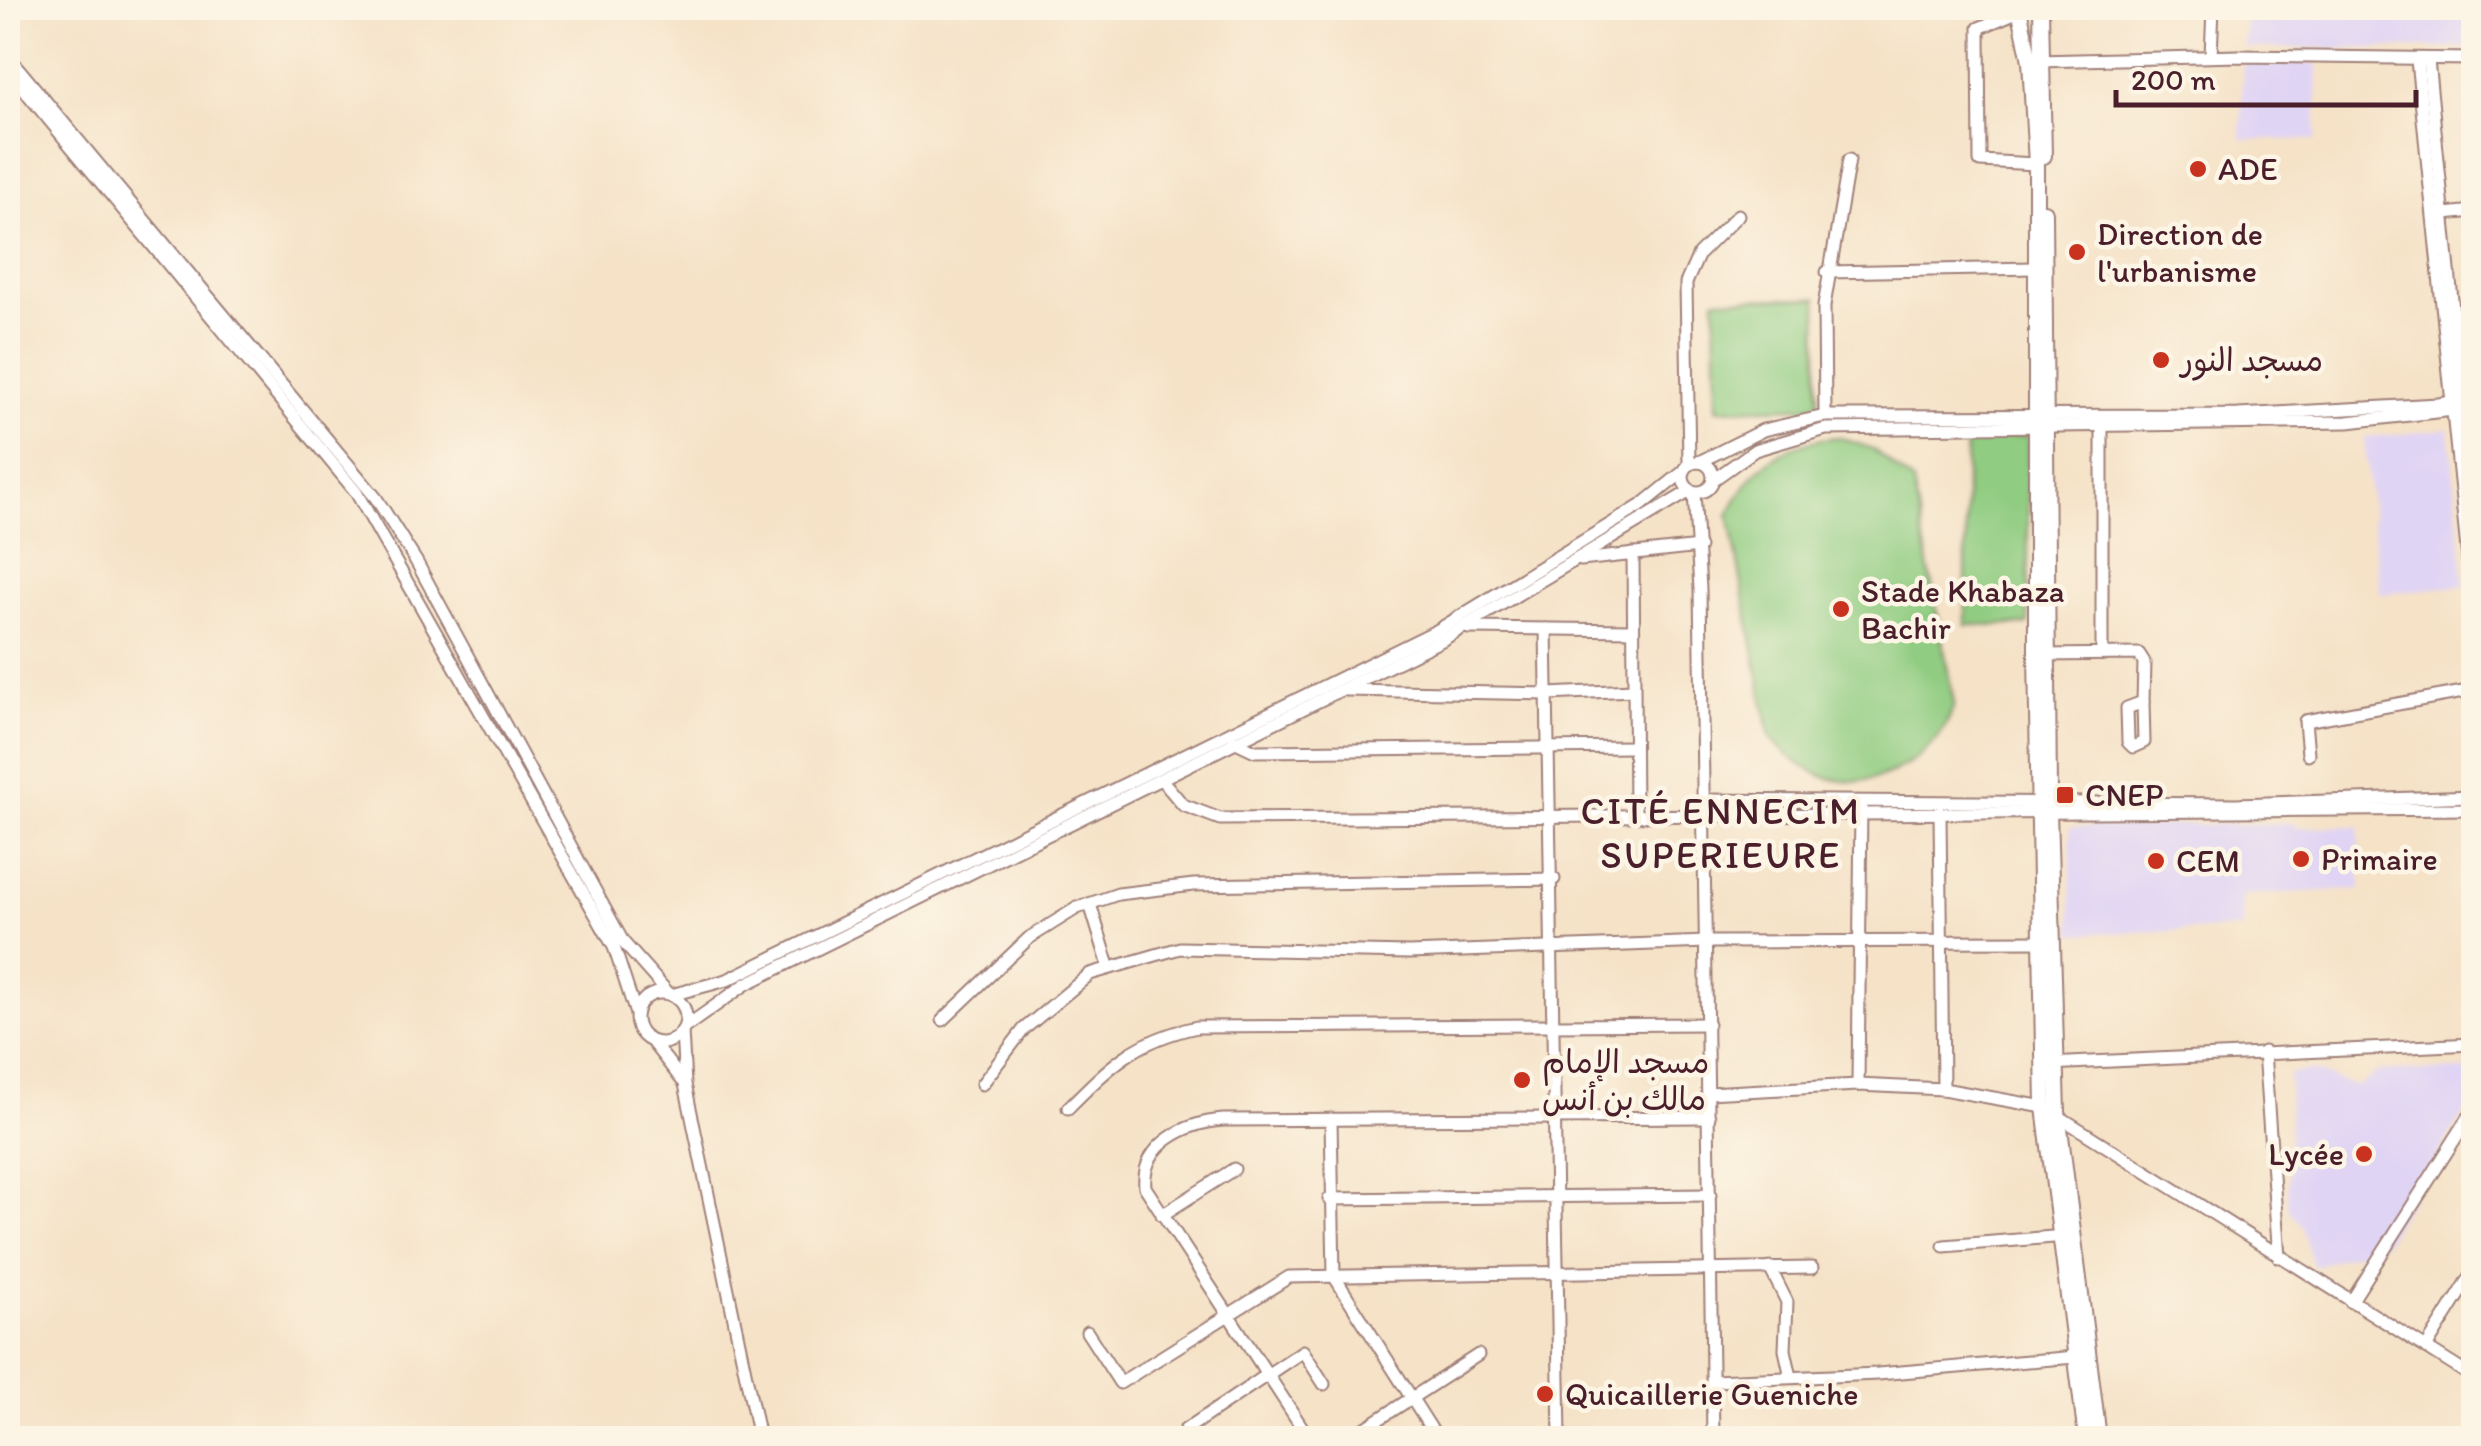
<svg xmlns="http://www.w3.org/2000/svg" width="2481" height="1446" viewBox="0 0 2481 1446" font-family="Itim,'Playpen Sans Arabic',sans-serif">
<rect width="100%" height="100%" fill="#fcf5e5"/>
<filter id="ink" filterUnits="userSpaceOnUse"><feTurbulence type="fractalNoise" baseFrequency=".01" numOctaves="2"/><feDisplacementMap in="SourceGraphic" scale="20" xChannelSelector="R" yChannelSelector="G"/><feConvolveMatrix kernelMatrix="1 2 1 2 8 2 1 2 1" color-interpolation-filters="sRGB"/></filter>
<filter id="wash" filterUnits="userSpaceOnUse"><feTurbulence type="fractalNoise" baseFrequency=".0048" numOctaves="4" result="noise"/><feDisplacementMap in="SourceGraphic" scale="40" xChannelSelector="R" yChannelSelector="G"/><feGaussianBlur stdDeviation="2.25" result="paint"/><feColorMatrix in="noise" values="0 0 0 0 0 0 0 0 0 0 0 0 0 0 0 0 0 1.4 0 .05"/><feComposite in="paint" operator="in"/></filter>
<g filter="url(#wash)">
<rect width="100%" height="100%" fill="#f5e2c7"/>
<g fill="#e0d4f4">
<polygon points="2246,8 2473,8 2473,48 2244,48"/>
<polygon points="2243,62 2318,64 2316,140 2241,139"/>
<polygon points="2449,429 2465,585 2380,594 2364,438"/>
<polygon points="2295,823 2296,828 2359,826 2361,889 2242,895 2242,929 2072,934 2070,827"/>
<polygon points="2311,1070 2358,1087 2377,1071 2473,1070 2473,1098 2383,1244 2313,1267 2302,1226 2288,1209 2289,1074"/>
</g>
<g fill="#90cc81" stroke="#6d7656" stroke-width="2.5">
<polygon points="1817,298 1819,402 1809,407 1717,409 1715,299"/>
<rect x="1966" y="436" width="62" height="189"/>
<path d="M 1838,437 L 1873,449 L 1913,483 L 1954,704 C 1941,757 1873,797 1820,775 C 1800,767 1785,753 1770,738 L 1729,514 C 1751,466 1785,441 1838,437 Z"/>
</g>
</g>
<g filter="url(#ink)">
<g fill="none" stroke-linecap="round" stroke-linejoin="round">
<g stroke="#a08079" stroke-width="15">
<g id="minor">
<polyline points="2019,11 1979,28 1980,161 2036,164"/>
<polyline points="8,56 376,498 416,561 623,942 669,994"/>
<polyline points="2211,56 2213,8"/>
<polyline points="2417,60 2474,618"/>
<polyline points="2428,60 2474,520"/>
<polyline points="2038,61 2239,56 2474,59"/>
<polyline points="8,70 356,492 614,947 636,1014"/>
<polyline points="2435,215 2474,211"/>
<polyline points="1827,272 2035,268"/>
<polyline points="1825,416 1824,306 1849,160"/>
<circle cx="1698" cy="477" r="15"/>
<polyline points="1699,462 1763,430 1825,416 2238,415 2438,404 2461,401 2474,392"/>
<polyline points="1689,464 1686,283 1699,254 1738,215"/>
<polyline points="1713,480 1755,450 1826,429 2348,422 2462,409"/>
<polyline points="1694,492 1700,589 1713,1438"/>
<polyline points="1633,554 1635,814"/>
<polyline points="1581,560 1699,547"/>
<polyline points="1468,628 1633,630"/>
<polyline points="1546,629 1560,1438"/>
<polyline points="2102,654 2102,420"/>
<polyline points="2040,655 2139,654 2144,662 2143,702"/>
<polyline points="1346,690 1548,694 1633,690"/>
<polygon points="2143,702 2144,742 2133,747 2128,742 2127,708"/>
<polyline points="1234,741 1255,751 1633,747"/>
<polyline points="2308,754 2305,721 2474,690"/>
<polyline points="1162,780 1183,805 1220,819 2474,809"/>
<polyline points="1702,800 2236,804 2474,796"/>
<polyline points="1940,812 1943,1089"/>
<polyline points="1090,904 1109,966"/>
<circle cx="661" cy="1018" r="25"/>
<polyline points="671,995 727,980 1438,630 1642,505 1683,472"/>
<polyline points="943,1020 1029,938 1077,908 1118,894 1194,885 1554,879"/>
<polyline points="684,1028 746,984 1442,640 1690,491"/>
<polyline points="682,1031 685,1084 759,1438"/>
<polyline points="653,1043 682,1080"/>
<polyline points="2264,1052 2279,1257"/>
<polyline points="2048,1064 2474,1044"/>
<polyline points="982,1084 1024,1029 1090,974 1180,948 1409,953 1707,942 2046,941"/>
<polyline points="1858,1085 1861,805"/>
<polyline points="1708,1093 1858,1085 1943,1089 2044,1107 2474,1378"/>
<path d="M 1068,1108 C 1111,1065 1136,1040 1197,1027 L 1708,1024"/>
<polyline points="1331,1119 1334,1276 1437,1438"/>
<polyline points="1329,1199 1710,1195"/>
<polyline points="1162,1215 1234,1169"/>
<polyline points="1944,1246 2065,1236"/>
<polyline points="1770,1268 1787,1302 1785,1350 1791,1377"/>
<polyline points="2351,1302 2474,1109"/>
<polyline points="1087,1332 1120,1383 1289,1277 1812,1268"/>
<polyline points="2426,1348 2474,1271"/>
<polyline points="1713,1381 1878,1374 2075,1357"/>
<polyline points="1185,1430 1303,1351 1324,1384"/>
<path d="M 1309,1438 L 1145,1187 C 1141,1144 1186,1123 1223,1120 L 1709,1117"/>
<polyline points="1350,1438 1478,1355"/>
</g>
</g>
<g stroke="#a08079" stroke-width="18">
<g id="tertiary">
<polyline points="2019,8 2030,61 2036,164 2036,656 2044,1107 2086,1438"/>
<polyline points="2041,8 2044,156"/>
<polyline points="2044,212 2049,791"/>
<polyline points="2049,812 2058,1112 2099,1438"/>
</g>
</g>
<use href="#minor" stroke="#fff" stroke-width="11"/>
<use href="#tertiary" stroke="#fff" stroke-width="14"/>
</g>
</g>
<g fill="#c8321e" stroke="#fcf5e5" stroke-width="4">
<circle cx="2198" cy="169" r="10"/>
<circle cx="2077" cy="252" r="10"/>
<circle cx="2161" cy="360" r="10"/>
<circle cx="1841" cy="609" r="10"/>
<rect x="2055" y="785" width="20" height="20" rx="5"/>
<circle cx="2301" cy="859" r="10"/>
<circle cx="2156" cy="861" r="10"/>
<circle cx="1522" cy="1080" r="10"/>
<circle cx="2364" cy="1154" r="10"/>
<circle cx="1545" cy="1394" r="10"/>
</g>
<g text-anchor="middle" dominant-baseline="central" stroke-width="9" stroke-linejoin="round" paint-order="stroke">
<g font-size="32" fill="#4a1f2b" stroke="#fcf5e5" text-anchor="start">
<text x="2218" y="169">ADE</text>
<text x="2097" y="234">Direction de<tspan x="2097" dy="37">l'urbanisme</tspan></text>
<text x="2181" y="360">مسجد النور</text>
<text x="1861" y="591">Stade Khabaza<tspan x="1861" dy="37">Bachir</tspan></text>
<text x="2085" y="795">CNEP</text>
<text x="2321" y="859">Primaire</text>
<text x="2176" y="861">CEM</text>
<text x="1542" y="1062">مسجد الإمام<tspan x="1542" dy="37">مالك بن أنس</tspan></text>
<text x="2344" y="1154" text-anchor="end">Lycée</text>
<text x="1565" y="1394">Quicaillerie Gueniche</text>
</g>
<g font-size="38" letter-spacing="2.5" fill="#4a1f2b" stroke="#fcf5e5">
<text x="1721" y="811">CITÉ ENNECIM<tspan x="1721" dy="44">SUPERIEURE</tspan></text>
</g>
</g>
<rect width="2481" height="1446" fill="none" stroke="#fcf5e5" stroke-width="40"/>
<path d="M2116 90v15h300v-15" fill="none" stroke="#4a1f2b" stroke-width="5"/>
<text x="2131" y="90" font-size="30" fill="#4a1f2b" stroke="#fcf5e5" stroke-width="8" paint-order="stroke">200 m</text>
</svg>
